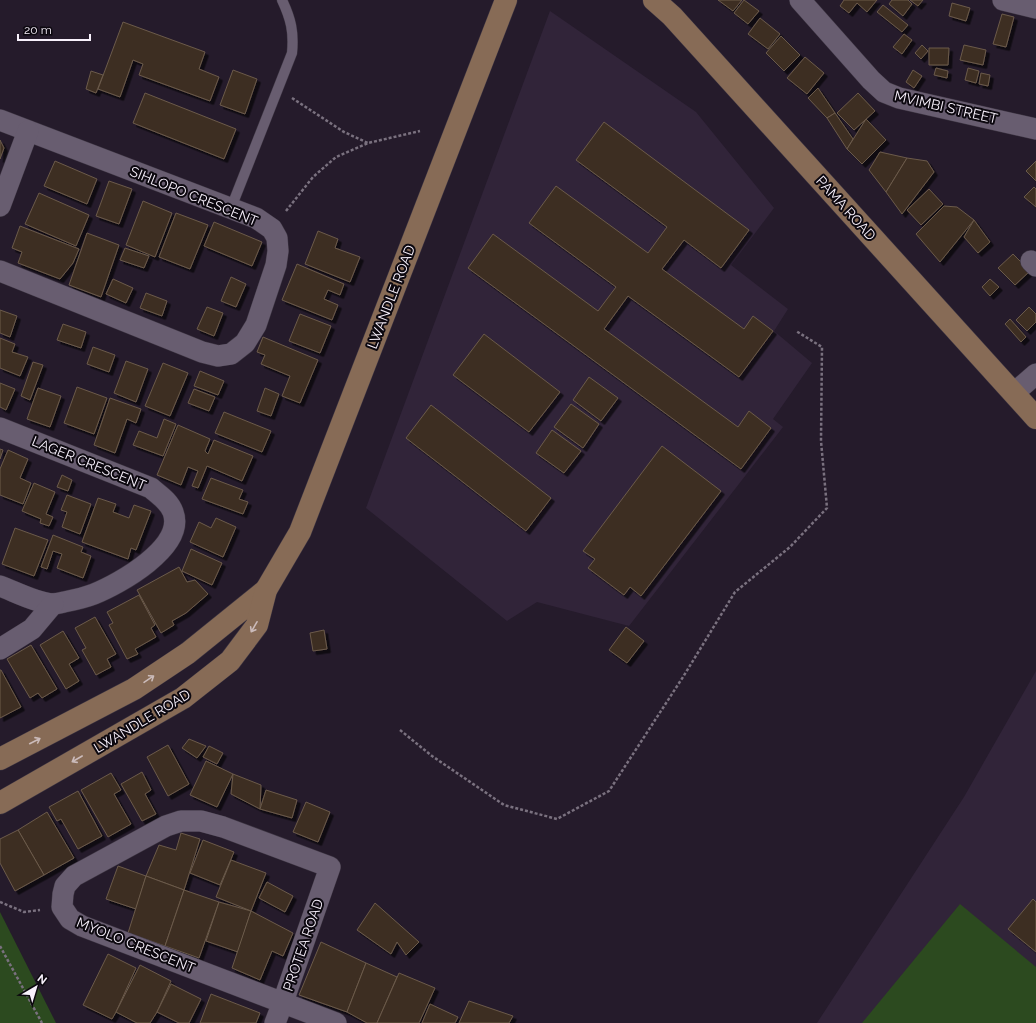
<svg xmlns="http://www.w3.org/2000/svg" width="1036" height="1023" viewBox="0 0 1036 1023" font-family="Raleway,sans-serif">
<defs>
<filter id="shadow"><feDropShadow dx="3.5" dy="3.5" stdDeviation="0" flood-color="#0009"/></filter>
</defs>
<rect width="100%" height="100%" fill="#251b2b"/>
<g fill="#312439">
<polygon points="550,11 696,112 774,208 731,265 788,309 774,331 812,363 773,419 783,427 629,626 537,602 507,621 366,508"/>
<polygon points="1036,671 1036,1023 817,1023 964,797"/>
</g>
<g fill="#2c4a1f">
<polygon points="960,904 1036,967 1036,1023 862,1023"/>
<polygon points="0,912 56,1023 0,1023"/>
</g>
<g fill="#3e2f21" stroke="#6b5a4b" filter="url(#shadow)">
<polygon points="718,0 742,0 733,11"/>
<polygon points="744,0 759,11 748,24 734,13"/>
<polygon points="844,0 877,0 867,12 857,3 849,13 840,6"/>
<polygon points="892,0 908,0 912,4 903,16 889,4"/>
<polygon points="910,0 923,0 918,6"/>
<polygon points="952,3 970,8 966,21 949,16"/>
<polygon points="883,5 908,25 902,32 877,12"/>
<polygon points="1002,14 1014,17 1006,47 993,44"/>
<polygon points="760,18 780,34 768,49 748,34"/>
<polygon points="123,22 205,52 199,69 219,77 210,101 139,75 143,64 133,60 120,97 98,89"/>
<polygon points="904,34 912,40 902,54 893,47"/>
<polygon points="781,36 800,55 784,71 766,53"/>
<polygon points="922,45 928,51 921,59 915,53"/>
<polygon points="964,45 986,50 983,65 960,60"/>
<polygon points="929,48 949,48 948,65 929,65"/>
<polygon points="805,57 824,73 807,94 787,78"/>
<polygon points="936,68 948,71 947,78 934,75"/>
<polygon points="968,68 979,71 976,83 965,80"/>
<polygon points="233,70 257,79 245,114 220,105"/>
<polygon points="913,70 922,76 914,88 906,82"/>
<polygon points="91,71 103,75 96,93 86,89"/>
<polygon points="981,73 990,75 988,86 979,84"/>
<polygon points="818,88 835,113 827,118 808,98"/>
<polygon points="145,93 236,129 224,159 133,123"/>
<polygon points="858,93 875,111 854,130 837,113"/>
<polygon points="835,113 853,139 847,149 827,118"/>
<polygon points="866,119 886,140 862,164 847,149"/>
<polygon points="604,122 749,230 721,268 684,240 662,269 744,329 753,316 773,331 739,377 628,296 604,329 738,427 749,411 771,428 741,469 468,268 493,234 598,311 616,287 529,223 556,186 648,253 667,227 576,160"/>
<polygon points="0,140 4,148 0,159"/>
<polygon points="880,152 907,158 886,192 869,170"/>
<polygon points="907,158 927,161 934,172 902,214 886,192"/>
<polygon points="55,161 97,179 87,204 44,186"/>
<polygon points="1036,161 1036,181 1026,171"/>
<polygon points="109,181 132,189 119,224 96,216"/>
<polygon points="1034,187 1036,189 1036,207 1024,197"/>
<polygon points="929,189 943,204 921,225 907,210"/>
<polygon points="39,193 89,215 76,246 25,224"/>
<polygon points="143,201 172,213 155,257 126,245"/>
<polygon points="944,206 957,207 974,220 940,262 916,234"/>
<polygon points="176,213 208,225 190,269 159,257"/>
<polygon points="974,220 990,242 978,253 964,237"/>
<polygon points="214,222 262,242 252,266 204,246"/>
<polygon points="20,226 79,249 73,263 60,279 18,263 22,252 12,248"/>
<polygon points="318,231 338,239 335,248 360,257 350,282 305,264"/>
<polygon points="87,233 119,245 101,297 69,285"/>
<polygon points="125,248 149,256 144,268 120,260"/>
<polygon points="1013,254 1030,271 1015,285 998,268"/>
<polygon points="297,264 344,284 340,295 328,290 324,299 338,305 332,320 282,300"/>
<polygon points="231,277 246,284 236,307 221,301"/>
<polygon points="113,279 133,288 126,303 106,294"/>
<polygon points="990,279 999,287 990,296 982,287"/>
<polygon points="146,293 167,301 162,316 140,308"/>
<polygon points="207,307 223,313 214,336 197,329"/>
<polygon points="1029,307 1036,314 1036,322 1027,331 1016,320"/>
<polygon points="0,310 17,316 10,337 0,333"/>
<polygon points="300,314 331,326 320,353 289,341"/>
<polygon points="1010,319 1026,337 1021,342 1005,324"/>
<polygon points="63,324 86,332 81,348 57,340"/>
<polygon points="484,334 560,392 529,432 453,375"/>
<polygon points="263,337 318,360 300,403 282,396 290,376 261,364 265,355 257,352"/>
<polygon points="0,338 15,344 12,352 28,357 20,376 0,368"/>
<polygon points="93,347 115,355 109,372 87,364"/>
<polygon points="126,361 148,369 136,402 114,393"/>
<polygon points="33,362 43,365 30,400 21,396"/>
<polygon points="163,363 188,373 170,416 145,406"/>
<polygon points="200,371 224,381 218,395 194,386"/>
<polygon points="589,377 618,398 601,421 573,400"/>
<polygon points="0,383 15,389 6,410 0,407"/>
<polygon points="77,387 107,398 94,434 64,423"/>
<polygon points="38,388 61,396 50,427 27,419"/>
<polygon points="265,388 279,394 271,416 257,411"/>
<polygon points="194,389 215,397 209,411 188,403"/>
<polygon points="110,398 141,409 136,423 127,419 115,453 94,445"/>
<polygon points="571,404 599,424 583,448 554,427"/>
<polygon points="431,405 551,498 526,531 406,438"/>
<polygon points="224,412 271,431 262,452 215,433"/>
<polygon points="164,419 176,424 163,456 133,445 139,431 157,438"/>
<polygon points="178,425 210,439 205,451 208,454 214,440 253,456 242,481 207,466 198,488 192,486 198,471 188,467 181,485 157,475"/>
<polygon points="552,430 581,451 564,473 536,453"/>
<polygon points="662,446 721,491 641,596 630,587 624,595 588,568 595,559 583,551"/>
<polygon points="0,449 3,450 0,459"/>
<polygon points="8,450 28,459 20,478 31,483 23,504 0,495 0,469"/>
<polygon points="62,475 72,480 68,491 57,487"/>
<polygon points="211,478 243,490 239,499 248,502 243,514 202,499"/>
<polygon points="34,483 55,492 46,514 53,517 49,526 40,523 41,519 22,511"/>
<polygon points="67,495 91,504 80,534 62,527 67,512 61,510"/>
<polygon points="98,498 116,504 113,512 129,518 134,505 151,511 136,550 131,548 128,559 82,542"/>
<polygon points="216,518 236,527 223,557 190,542 199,522 211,528"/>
<polygon points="15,528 48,540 34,576 2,564"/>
<polygon points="53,535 83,547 81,552 91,556 83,578 57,568 62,554 53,551 47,569 41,567"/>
<polygon points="191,549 222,563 212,585 182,571"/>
<polygon points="179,567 187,582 195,580 208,594 186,613 172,621 174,625 161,633 137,590"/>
<polygon points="139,595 155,625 151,628 156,637 135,649 138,654 127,659 109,625 113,623 107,612"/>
<polygon points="95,617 116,654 107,659 111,667 96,675 82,650 86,648 75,628"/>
<polygon points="626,627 644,641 627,663 609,650"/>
<polygon points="324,630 327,649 313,651 310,633"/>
<polygon points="63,631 79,658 69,664 79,681 66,689 40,645"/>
<polygon points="31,645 57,689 42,698 38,693 30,698 7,659"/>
<polygon points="0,670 1,670 21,707 0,718"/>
<polygon points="189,739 206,746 197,758 182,748"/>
<polygon points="168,745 189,784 168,796 147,757"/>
<polygon points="209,746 223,753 217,764 203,757"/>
<polygon points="206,761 233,774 217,807 190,795"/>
<polygon points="142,772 151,790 145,794 156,814 142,821 121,784"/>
<polygon points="111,773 121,790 114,794 131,824 108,837 81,790"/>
<polygon points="233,774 261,785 260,809 231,794"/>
<polygon points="266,790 297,800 292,818 260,809"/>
<polygon points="78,791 102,836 78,849 61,819 57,821 49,807"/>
<polygon points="306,802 330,812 318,842 293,832"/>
<polygon points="47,812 74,858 44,875 18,830"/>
<polygon points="18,830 44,875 15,891 0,863 0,839"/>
<polygon points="181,833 200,839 184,890 146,876 159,845 176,850"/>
<polygon points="203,840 234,852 220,885 190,873"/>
<polygon points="231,860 266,873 251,911 216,897"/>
<polygon points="118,866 146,876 136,909 106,899"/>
<polygon points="146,876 184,890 165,946 128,933"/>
<polygon points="267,882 293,896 285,912 259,898"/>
<polygon points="184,890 219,902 199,958 165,946"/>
<polygon points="1033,899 1036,902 1036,952 1008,929"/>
<polygon points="219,902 251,911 238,952 206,941"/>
<polygon points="375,903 419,942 406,955 397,942 391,954 357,930"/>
<polygon points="251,911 293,933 283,956 272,951 260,980 232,968"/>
<polygon points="321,942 366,963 347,1012 299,995"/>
<polygon points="108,954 136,968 116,1012 112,1019 83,1005"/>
<polygon points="366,963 397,977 377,1023 367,1023 347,1012"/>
<polygon points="140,965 171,981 157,1012 150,1023 137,1023 116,1012"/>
<polygon points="399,973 435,988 419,1023 377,1023"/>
<polygon points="171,984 201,999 189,1023 179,1023 157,1012"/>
<polygon points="211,994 260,1013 256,1023 200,1023"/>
<polygon points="469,1001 513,1016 509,1023 459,1023"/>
<polygon points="430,1004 458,1017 455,1023 422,1023"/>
</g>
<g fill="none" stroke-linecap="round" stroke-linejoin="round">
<g stroke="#3d3542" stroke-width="11">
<path id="lane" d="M 231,208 L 292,53 C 294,32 291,19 282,0"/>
</g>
<g stroke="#3d3542" stroke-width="22">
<g id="street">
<polyline points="800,0 871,80 884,92 899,98 1036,129"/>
<polyline points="1003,0 1036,8"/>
<polyline points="0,120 256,218 272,229 277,238 278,251 276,265 256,325 245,343 231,354 218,356 202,352 0,271"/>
<polyline points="0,206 28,131"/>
<polyline points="1031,261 1036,266"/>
<polyline points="1014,393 1036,374"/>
<path d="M 0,428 L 151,488 C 159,495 169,501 173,512 C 186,547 119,584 94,594 C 84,598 74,600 64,602 C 60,603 56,604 52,604 C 34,602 16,592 0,586"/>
<polyline points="0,649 32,629 53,604"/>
<polyline points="275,1023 283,1002 330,867 223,827 201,821 181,821 166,826 74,876 65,886 63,894 62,907 70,919 82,926 336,1023"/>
</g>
</g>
<g stroke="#3d3542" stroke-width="23">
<g id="secondary">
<polyline points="654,0 672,16 1036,418"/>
<polyline points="0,759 134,689 188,653 266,590"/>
<polyline points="0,803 183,698 230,661 257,625 266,590 300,532 506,0"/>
</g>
</g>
<g stroke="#7a717f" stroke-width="2.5" stroke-dasharray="3 2" stroke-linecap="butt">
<polyline points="292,98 344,132 368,143"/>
<polyline points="286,211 313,177 336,157 368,143 420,131"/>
<polyline points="400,730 432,756 504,805 557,819 609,791 683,677 735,592 790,547 827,508 821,441 822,347 796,331"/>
<polyline points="0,902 24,912 40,910"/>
<polyline points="0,946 42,1023"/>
</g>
<use href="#lane" stroke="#685d70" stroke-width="10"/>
<use href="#street" stroke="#685d70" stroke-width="21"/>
<use href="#secondary" stroke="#876b56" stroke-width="22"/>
</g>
<defs><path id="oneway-shaft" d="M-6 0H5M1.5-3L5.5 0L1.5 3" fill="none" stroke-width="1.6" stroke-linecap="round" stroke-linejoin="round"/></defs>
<g stroke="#cbbbba">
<use href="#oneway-shaft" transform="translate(254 627) rotate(120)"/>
<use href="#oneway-shaft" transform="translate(149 679) rotate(-34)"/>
<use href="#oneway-shaft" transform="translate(35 741) rotate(-27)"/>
<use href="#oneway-shaft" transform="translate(77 759) rotate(150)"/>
</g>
<g text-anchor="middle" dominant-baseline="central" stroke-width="4" stroke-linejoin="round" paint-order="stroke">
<g font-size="14" fill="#f8f1fc" stroke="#0c080f">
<text transform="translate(946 107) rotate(13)">MVIMBI STREET</text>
<text transform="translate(194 196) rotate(22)">SIHLOPO CRESCENT</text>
<text transform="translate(846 208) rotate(48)">PAMA ROAD</text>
<text transform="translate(391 297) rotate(-69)">LWANDLE ROAD</text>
<text transform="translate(89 463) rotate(22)">LAGER CRESCENT</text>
<text transform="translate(142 721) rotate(-31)">LWANDLE ROAD</text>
<text transform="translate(136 945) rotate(22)">MYOLO CRESCENT</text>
<text transform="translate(303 945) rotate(-71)">PROTEA ROAD</text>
</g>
</g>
<g transform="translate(36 987) rotate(38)" stroke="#0c080f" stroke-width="3" paint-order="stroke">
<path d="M0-3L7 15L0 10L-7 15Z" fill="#f8f1fc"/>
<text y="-6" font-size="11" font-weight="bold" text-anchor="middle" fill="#f8f1fc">N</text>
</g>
<path d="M18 34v6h72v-6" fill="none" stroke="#f8f1fc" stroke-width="2"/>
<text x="24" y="34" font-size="12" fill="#f8f1fc" stroke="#0c080f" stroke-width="3" paint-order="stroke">20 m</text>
</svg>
